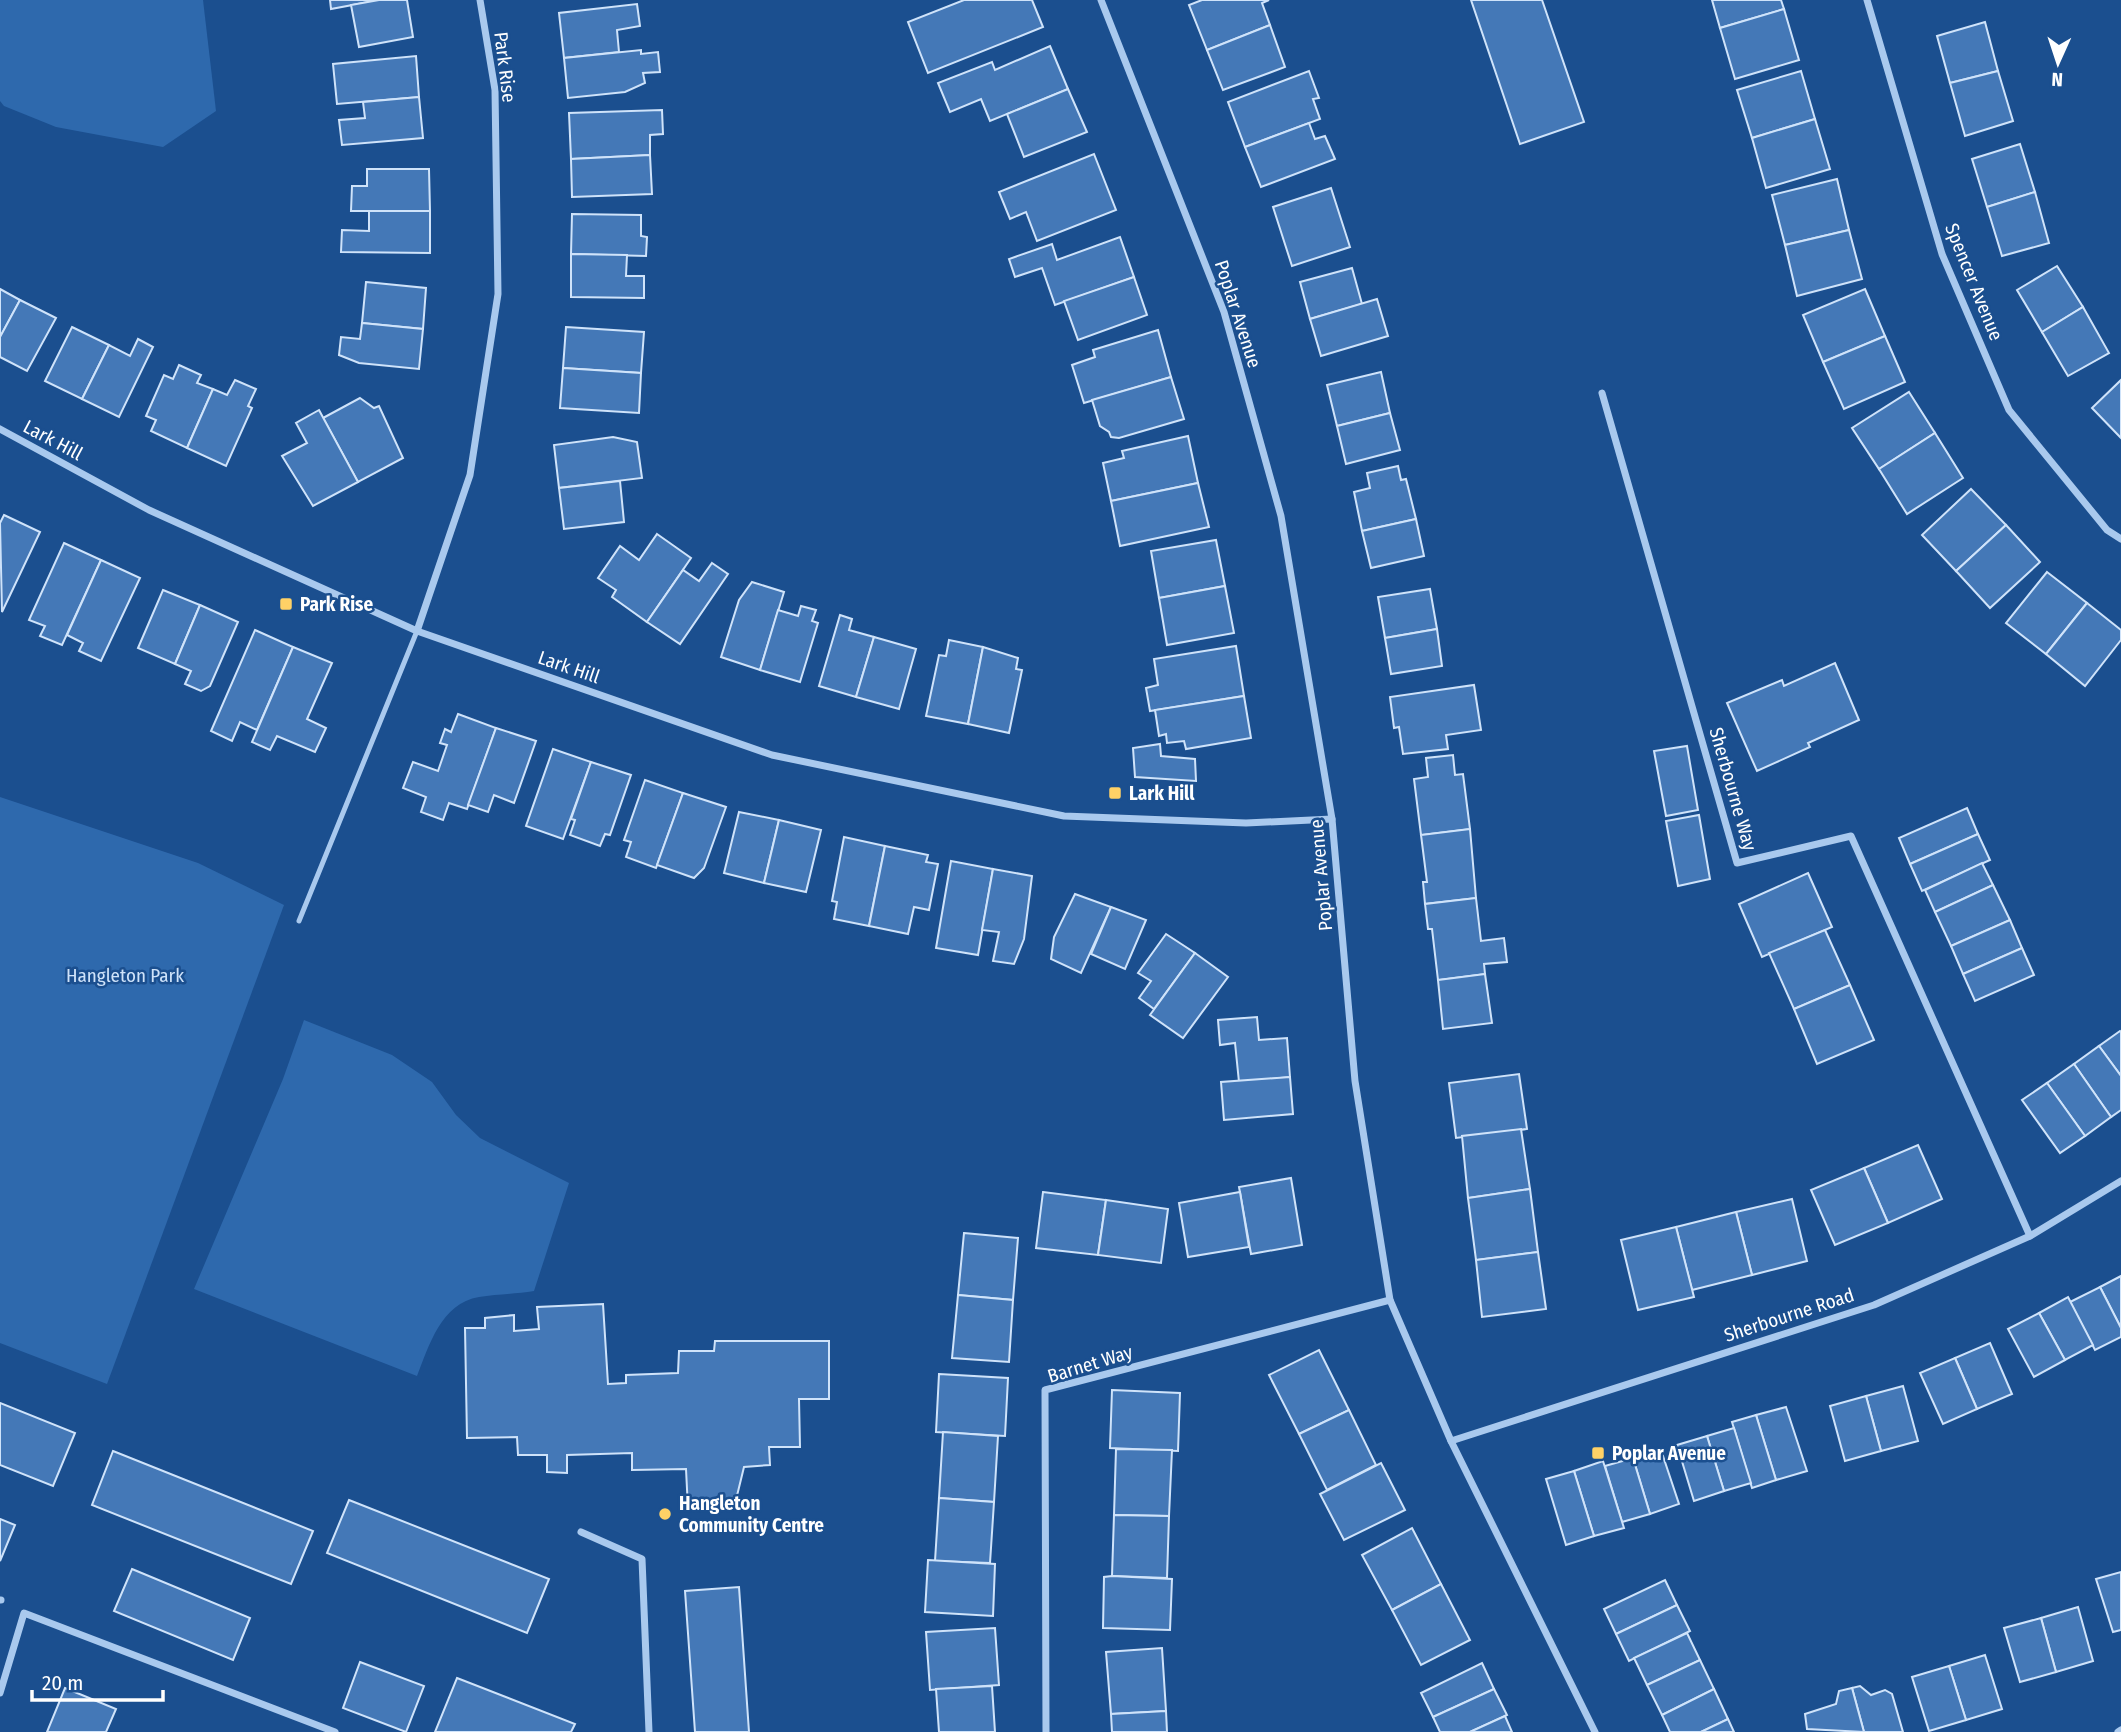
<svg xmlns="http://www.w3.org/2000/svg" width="2121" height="1732" viewBox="0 0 2121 1732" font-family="'Fira Sans Condensed',sans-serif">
<rect width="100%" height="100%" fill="#1b4f8f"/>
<g fill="#2e69ad">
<polygon points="0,0 203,0 216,111 163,147 56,127 4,106 0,101"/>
<polygon points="0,797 198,863 284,905 107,1384 0,1343"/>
<path d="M 304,1020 L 392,1055 L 432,1082 L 456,1115 L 480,1138 L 569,1183 L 534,1291 C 516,1294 497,1294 479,1297 C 441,1303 429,1346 417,1376 L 194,1289 L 283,1079 Z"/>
</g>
<g fill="#4478b7" stroke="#cfe3fa" stroke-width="2">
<polygon points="330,0 379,0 331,9"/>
<polygon points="379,0 407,0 413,37 359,47 351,5"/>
<polygon points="964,0 1032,0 1043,27 928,73 908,22"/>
<polygon points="1202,0 1269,0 1262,3 1270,25 1207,50 1189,5"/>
<polygon points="1471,0 1542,0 1584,122 1520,144"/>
<polygon points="1712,0 1781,0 1784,9 1720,28"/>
<polygon points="637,4 640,26 617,30 619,52 564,58 559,13"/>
<polygon points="1784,9 1799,60 1735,79 1720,28"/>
<polygon points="1985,22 1998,71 1950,83 1937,36"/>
<polygon points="1270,25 1285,67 1223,90 1207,50"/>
<polygon points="1050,46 1068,89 990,121 981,99 950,112 938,83 992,62 995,70"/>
<polygon points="641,50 641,54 658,52 660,72 643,73 645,83 625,92 568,98 564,58"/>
<polygon points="416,56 419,97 337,104 333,64"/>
<polygon points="1309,71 1319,98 1313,99 1320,119 1245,147 1228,102"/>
<polygon points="1801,71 1815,119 1752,138 1737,90"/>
<polygon points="1998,71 2013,121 1965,136 1950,83"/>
<polygon points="1068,89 1087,132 1024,157 1007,114"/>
<polygon points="419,97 423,138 342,145 339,120 365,118 363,102"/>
<polygon points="662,110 663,134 650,135 650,155 571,159 569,113"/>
<polygon points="1815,119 1830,169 1766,188 1752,138"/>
<polygon points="1309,123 1315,139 1325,136 1335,159 1261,187 1245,147"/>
<polygon points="2020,144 2035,192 1987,207 1972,159"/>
<polygon points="1094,154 1116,210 1037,241 1026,212 1010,219 999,192"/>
<polygon points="650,155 652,194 572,197 571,159"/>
<polygon points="367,169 429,169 430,211 351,211 352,186 367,186"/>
<polygon points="1837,179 1849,230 1785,245 1772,195"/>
<polygon points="1331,188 1350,247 1292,266 1273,207"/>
<polygon points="2035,192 2049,243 2002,256 1987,207"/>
<polygon points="369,211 430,211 430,253 341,252 342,230 369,231"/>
<polygon points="572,214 641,215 641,236 647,237 646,256 571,254"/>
<polygon points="1849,230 1862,279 1797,296 1785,245"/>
<polygon points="1120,237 1134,277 1055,305 1042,268 1015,277 1009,259 1052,244 1057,260"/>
<polygon points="571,254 627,255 626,276 644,276 644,298 571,297"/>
<polygon points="2057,266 2083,307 2042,332 2017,290"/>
<polygon points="1352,268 1362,304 1310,319 1300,282"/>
<polygon points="1134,277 1147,315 1078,340 1064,301"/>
<polygon points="366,282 426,288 423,329 362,323"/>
<polygon points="0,289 20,300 0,337"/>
<polygon points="1865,289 1885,336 1823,362 1803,315"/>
<polygon points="1377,299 1388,336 1321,356 1310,319"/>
<polygon points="20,300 56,318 27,371 0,357 0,337"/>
<polygon points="2083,307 2109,353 2068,376 2042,332"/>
<polygon points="362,323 423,329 419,369 359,363 339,355 341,337 360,339"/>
<polygon points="72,327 109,345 82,399 45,381"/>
<polygon points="566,327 644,332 641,373 563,368"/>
<polygon points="1158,330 1171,377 1084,403 1072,365 1095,357 1093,350"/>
<polygon points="1885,336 1905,382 1844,409 1823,362"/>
<polygon points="138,339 153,347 119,417 82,399 109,345 130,356"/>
<polygon points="179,365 201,375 197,383 213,389 187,448 151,431 156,420 146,416 164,375 173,379"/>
<polygon points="563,368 641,373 639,413 560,408"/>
<polygon points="1381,372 1390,413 1337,426 1327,385"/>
<polygon points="1171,377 1184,419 1119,438 1111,437 1109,432 1100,426 1092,400"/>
<polygon points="235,380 256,389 248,406 252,408 226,466 187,448 213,389 227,395"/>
<polygon points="2121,380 2121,438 2092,408"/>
<polygon points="1909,392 1935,433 1879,469 1852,428"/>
<polygon points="360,398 374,408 379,406 403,458 358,482 323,418"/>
<polygon points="319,410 358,482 313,506 282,456 307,443 296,423"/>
<polygon points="1390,413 1400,450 1346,464 1337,426"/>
<polygon points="1935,433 1963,478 1907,514 1879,469"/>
<polygon points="1188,436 1198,483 1111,501 1103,463 1124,458 1122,451"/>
<polygon points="613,437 637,442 642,478 559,488 554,445"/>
<polygon points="1398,466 1401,480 1406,479 1416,519 1362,531 1354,492 1370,488 1367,473"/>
<polygon points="620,481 624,522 564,529 559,488"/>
<polygon points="1198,483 1209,527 1120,546 1111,501"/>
<polygon points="1971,489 2006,525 1956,571 1922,535"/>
<polygon points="4,515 40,532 2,612 0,523"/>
<polygon points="1416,519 1424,556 1371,568 1362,531"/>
<polygon points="2006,525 2040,562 1990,608 1956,571"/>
<polygon points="657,534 691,558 647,622 612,597 616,590 598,578 620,546 639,560"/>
<polygon points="1216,540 1225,586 1159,598 1151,551"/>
<polygon points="64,543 101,560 62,645 40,636 45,626 29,620"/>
<polygon points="101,560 140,578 101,661 79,651 83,643 67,635"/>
<polygon points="712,563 728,574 680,644 647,622 683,570 699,581"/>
<polygon points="2047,572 2087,603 2046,654 2006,623"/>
<polygon points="752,582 784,592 760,670 721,657 739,600"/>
<polygon points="1225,586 1234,633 1167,645 1159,598"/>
<polygon points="1430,589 1437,629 1385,638 1378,597"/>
<polygon points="163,590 200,605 175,664 138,648"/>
<polygon points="2087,603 2121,630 2121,640 2085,686 2046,654"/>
<polygon points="200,605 238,622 210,686 201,691 185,684 191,671 175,664"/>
<polygon points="801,606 816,610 812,621 818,623 800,682 760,670 778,610 798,616"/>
<polygon points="840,615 852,619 849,630 874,637 856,697 819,686"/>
<polygon points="1437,629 1442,666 1391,674 1385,638"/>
<polygon points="255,630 293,647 257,730 240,722 232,741 211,731"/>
<polygon points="874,637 916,649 899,709 856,697"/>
<polygon points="949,640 983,647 968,724 926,716 939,655 946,656"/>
<polygon points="1236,646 1244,696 1150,711 1146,688 1158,685 1154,659"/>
<polygon points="293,647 332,663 307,719 326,728 315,752 277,736 270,750 252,742"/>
<polygon points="983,647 1018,658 1016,669 1022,670 1009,733 968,724"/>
<polygon points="1835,663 1859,720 1808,743 1810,747 1757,771 1727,703 1782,680 1784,686"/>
<polygon points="1474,685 1481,730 1446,735 1448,749 1403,754 1399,727 1394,728 1390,697"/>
<polygon points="1244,696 1251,738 1186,749 1184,741 1167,743 1166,734 1159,736 1155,710"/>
<polygon points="458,714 496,728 467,809 449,803 443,820 421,812 426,797 403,788 413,762 438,771 447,745 440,743 445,729 451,732"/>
<polygon points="496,728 536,741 514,803 494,795 488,812 468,805"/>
<polygon points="1160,744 1161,756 1195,759 1196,781 1135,777 1133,748"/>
<polygon points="1687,746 1698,810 1666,816 1654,751"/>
<polygon points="553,749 591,762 563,839 526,826"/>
<polygon points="1453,755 1455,775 1463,774 1470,829 1421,835 1414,779 1428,777 1426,758"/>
<polygon points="591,762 631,775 610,835 605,834 600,846 570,835 575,820 571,819"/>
<polygon points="645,780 683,793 656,868 626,857 631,842 624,840"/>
<polygon points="683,793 726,807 704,868 694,878 657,865"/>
<polygon points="1967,808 1978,834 1910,864 1899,838"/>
<polygon points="739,812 779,820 764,883 724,873"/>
<polygon points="1699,815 1710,879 1678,886 1666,821"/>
<polygon points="779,820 821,830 806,892 764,883"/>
<polygon points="1470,829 1476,898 1425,904 1423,882 1427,882 1421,835"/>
<polygon points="1978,834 1990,860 1922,891 1910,864"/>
<polygon points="844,837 885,846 869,926 834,919 837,902 832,901"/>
<polygon points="885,846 928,855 926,862 938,864 929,910 914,907 908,934 869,926"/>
<polygon points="951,861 993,869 978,955 936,948"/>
<polygon points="1982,863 1993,885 1935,912 1925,890"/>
<polygon points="993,869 1032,876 1024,939 1014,964 993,961 999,932 982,930"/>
<polygon points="1808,873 1832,927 1762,957 1739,904"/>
<polygon points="1993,885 2010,920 1951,946 1935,912"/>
<polygon points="1075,894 1111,907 1081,973 1051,959 1054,937"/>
<polygon points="1476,898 1481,941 1504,938 1507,962 1484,964 1485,974 1438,980 1432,929 1428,929 1425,904"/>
<polygon points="1111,907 1146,920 1125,969 1091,954"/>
<polygon points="2010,920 2022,948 1963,974 1951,946"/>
<polygon points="1825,930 1850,985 1794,1009 1769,953"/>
<polygon points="1166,934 1195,953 1154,1009 1139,998 1151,981 1138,973"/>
<polygon points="2022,948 2034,975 1975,1001 1963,974"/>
<polygon points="1195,953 1228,977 1183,1038 1150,1015"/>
<polygon points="1485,974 1492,1023 1443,1029 1438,980"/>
<polygon points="1850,985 1874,1040 1817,1064 1794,1009"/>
<polygon points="1257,1017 1259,1040 1287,1038 1290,1077 1239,1082 1235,1043 1220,1045 1218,1020"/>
<polygon points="2120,1031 2121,1032 2121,1076 2099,1046"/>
<polygon points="2099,1046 2121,1076 2121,1110 2111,1117 2074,1064"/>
<polygon points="2074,1064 2111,1117 2085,1136 2047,1083"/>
<polygon points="1519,1074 1527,1129 1456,1138 1449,1083"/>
<polygon points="1290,1077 1293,1114 1224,1120 1221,1082"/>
<polygon points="2047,1083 2085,1136 2060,1153 2022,1100"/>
<polygon points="1521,1129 1530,1189 1468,1198 1462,1136"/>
<polygon points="1918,1145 1942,1199 1888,1223 1864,1168"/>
<polygon points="1864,1168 1888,1223 1835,1245 1811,1190"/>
<polygon points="1291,1178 1302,1245 1251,1254 1239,1187"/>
<polygon points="1530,1189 1538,1252 1476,1260 1468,1198"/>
<polygon points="1043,1192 1106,1200 1098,1255 1036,1248"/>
<polygon points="1240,1192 1249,1247 1188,1257 1179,1203"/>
<polygon points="1792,1199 1807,1261 1752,1275 1736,1212"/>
<polygon points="1106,1200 1168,1209 1161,1263 1098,1255"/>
<polygon points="1736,1212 1752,1275 1692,1290 1676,1227"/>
<polygon points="1676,1227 1694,1297 1638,1310 1621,1240"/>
<polygon points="964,1233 1018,1238 1013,1300 958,1295"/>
<polygon points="1538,1252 1546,1309 1482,1317 1476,1260"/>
<polygon points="2121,1276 2121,1328 2100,1287"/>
<polygon points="2100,1287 2121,1328 2121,1337 2095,1350 2070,1302"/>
<polygon points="958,1295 1013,1300 1009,1362 952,1358"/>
<polygon points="2068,1297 2093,1345 2065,1360 2039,1313"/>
<polygon points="603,1304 608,1384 626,1383 626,1375 678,1373 679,1351 714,1351 715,1341 829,1341 829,1399 799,1399 800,1447 769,1447 770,1465 744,1467 734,1508 688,1509 686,1469 632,1470 632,1453 567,1455 567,1473 547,1472 547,1455 518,1455 517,1437 467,1438 465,1328 485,1328 485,1318 514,1315 514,1331 539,1329 537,1307"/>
<polygon points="2039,1313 2065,1360 2034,1377 2008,1329"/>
<polygon points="1990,1343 2012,1394 1977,1409 1955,1358"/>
<polygon points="1319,1350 1349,1410 1299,1434 1269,1375"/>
<polygon points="1955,1358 1977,1409 1943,1424 1920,1373"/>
<polygon points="939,1374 1008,1378 1005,1436 936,1432"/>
<polygon points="1903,1386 1918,1441 1881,1451 1866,1396"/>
<polygon points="1112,1390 1180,1393 1178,1451 1110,1448"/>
<polygon points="1866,1396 1881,1451 1845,1461 1830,1406"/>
<polygon points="0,1403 75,1433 53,1486 0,1465"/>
<polygon points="1786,1407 1807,1471 1776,1480 1756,1415"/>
<polygon points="1349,1410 1376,1465 1327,1490 1299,1434"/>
<polygon points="1756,1415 1776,1480 1752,1488 1732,1422"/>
<polygon points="1734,1428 1751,1483 1724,1491 1707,1436"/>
<polygon points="943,1432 998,1436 994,1502 939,1498"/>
<polygon points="1707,1436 1724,1491 1694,1501 1677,1445"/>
<polygon points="1116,1449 1172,1450 1169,1516 1114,1515"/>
<polygon points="1661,1450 1679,1504 1650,1514 1633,1458"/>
<polygon points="113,1451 313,1531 291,1584 92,1505"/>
<polygon points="1633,1458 1650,1514 1622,1522 1605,1466"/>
<polygon points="1603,1461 1624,1528 1594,1536 1574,1471"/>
<polygon points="1381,1463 1405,1510 1344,1540 1320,1494"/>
<polygon points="1574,1471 1594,1536 1566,1545 1546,1479"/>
<polygon points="939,1498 994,1502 990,1563 935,1561"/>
<polygon points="349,1500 549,1579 527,1633 327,1553"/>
<polygon points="1114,1515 1169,1516 1167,1578 1112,1576"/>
<polygon points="0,1519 15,1525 0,1561"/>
<polygon points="1412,1528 1441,1584 1392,1610 1362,1555"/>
<polygon points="928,1560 995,1564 993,1616 925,1612"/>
<polygon points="132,1569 250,1618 233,1660 114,1611"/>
<polygon points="2121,1572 2121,1630 2113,1632 2096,1579"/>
<polygon points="1112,1576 1172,1579 1170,1630 1103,1628 1104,1577"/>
<polygon points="1665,1580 1677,1605 1616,1634 1604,1609"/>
<polygon points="1441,1584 1470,1640 1421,1665 1392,1610"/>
<polygon points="739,1587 749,1732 695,1732 685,1591"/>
<polygon points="1677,1605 1690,1631 1629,1661 1616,1634"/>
<polygon points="2078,1607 2093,1661 2056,1672 2041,1618"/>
<polygon points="2041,1618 2056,1672 2020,1682 2004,1628"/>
<polygon points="995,1628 999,1685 930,1690 926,1632"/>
<polygon points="1687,1633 1700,1660 1647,1685 1634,1658"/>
<polygon points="1162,1648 1166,1711 1111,1714 1106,1652"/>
<polygon points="1985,1655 2002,1709 1966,1720 1949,1666"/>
<polygon points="1700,1660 1714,1689 1662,1715 1647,1685"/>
<polygon points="360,1662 424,1686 406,1732 343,1708"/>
<polygon points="1482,1663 1494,1689 1433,1717 1421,1693"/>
<polygon points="1949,1666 1966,1720 1929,1731 1912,1677"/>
<polygon points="457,1678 575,1724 571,1732 435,1732"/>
<polygon points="992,1686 995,1732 939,1732 936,1689"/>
<polygon points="1860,1686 1871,1695 1885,1690 1892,1694 1903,1732 1864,1732 1852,1688"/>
<polygon points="65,1688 116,1709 106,1732 47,1732"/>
<polygon points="1852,1688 1864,1732 1807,1729 1805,1714 1836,1704 1839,1691"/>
<polygon points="1494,1689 1507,1715 1470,1732 1440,1732 1433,1717"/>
<polygon points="1714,1689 1728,1719 1701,1732 1670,1732 1662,1715"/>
<polygon points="1166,1711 1167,1732 1112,1732 1111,1714"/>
<polygon points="1505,1716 1512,1732 1470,1732"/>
<polygon points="1728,1719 1734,1732 1701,1732"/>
</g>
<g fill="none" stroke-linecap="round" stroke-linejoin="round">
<polyline stroke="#a9c9ee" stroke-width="5" points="299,921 417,631"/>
<g stroke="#a9c9ee" stroke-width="7">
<polyline points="1101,0 1224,312 1281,516 1332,819 1355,1081 1390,1300 1451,1441 1595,1732"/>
<polyline points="1867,0 1942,254 2009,410 2107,530 2121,539"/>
<polyline points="1602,393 1737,863 1851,836 2030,1236"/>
<polyline points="0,429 149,510 417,631 772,755 1064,816 1246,823 1332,819"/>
<polyline points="417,631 470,475 498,294 495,90 480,0"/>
<polyline points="1451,1441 1874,1305 2030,1236 2121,1181"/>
<polyline points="581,1532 642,1559 649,1732"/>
<polyline points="0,1600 1,1600"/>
<polyline points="0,1693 24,1613 335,1732"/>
<polyline points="1046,1732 1045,1390 1390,1300"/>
<polyline points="2118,1732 2121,1730"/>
</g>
</g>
<g fill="#ffd166" stroke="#1b4f8f" stroke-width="2.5">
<rect x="279" y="597" width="14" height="14" rx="3.5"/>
<rect x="1108" y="786" width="14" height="14" rx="3.5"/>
<rect x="1591" y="1446" width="14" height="14" rx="3.5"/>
<circle cx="665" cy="1514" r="7"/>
</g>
<g text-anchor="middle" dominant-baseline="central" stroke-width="5" stroke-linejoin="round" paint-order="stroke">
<g font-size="19" fill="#fff" stroke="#1b4f8f">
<text transform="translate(505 67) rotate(83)">Park Rise</text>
<text transform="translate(1974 282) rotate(68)">Spencer Avenue</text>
<text transform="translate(1238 314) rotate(72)">Poplar Avenue</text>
<text transform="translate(53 440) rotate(28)">Lark Hill</text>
<text transform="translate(569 667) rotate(19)">Lark Hill</text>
<text transform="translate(1733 789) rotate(74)">Sherbourne Way</text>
<text transform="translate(1321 875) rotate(-95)">Poplar Avenue</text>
<text transform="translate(1789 1315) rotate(-18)">Sherbourne Road</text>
<text transform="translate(1090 1364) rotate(-17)">Barnet Way</text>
</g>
<g font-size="19" font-weight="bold" fill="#fff" stroke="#1b4f8f" text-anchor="start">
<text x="300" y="604">Park Rise</text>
<text x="1129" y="793">Lark Hill</text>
<text x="1612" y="1453">Poplar Avenue</text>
<text x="679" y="1503">Hangleton<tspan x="679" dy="22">Community Centre</tspan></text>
</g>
<g font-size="19" fill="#cfe3fa" stroke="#1b4f8f">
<text x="125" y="975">Hangleton Park</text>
</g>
</g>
<g transform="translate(2058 63) rotate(183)" stroke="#1b4f8f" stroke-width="5" paint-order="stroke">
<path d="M0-5L12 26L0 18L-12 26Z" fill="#ffffff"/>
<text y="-10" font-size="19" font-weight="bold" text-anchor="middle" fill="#ffffff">N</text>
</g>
<path d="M32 1690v10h131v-10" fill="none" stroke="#ffffff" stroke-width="3.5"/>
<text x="42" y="1690" font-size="21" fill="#ffffff" stroke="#1b4f8f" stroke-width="5" paint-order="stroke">20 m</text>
</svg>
